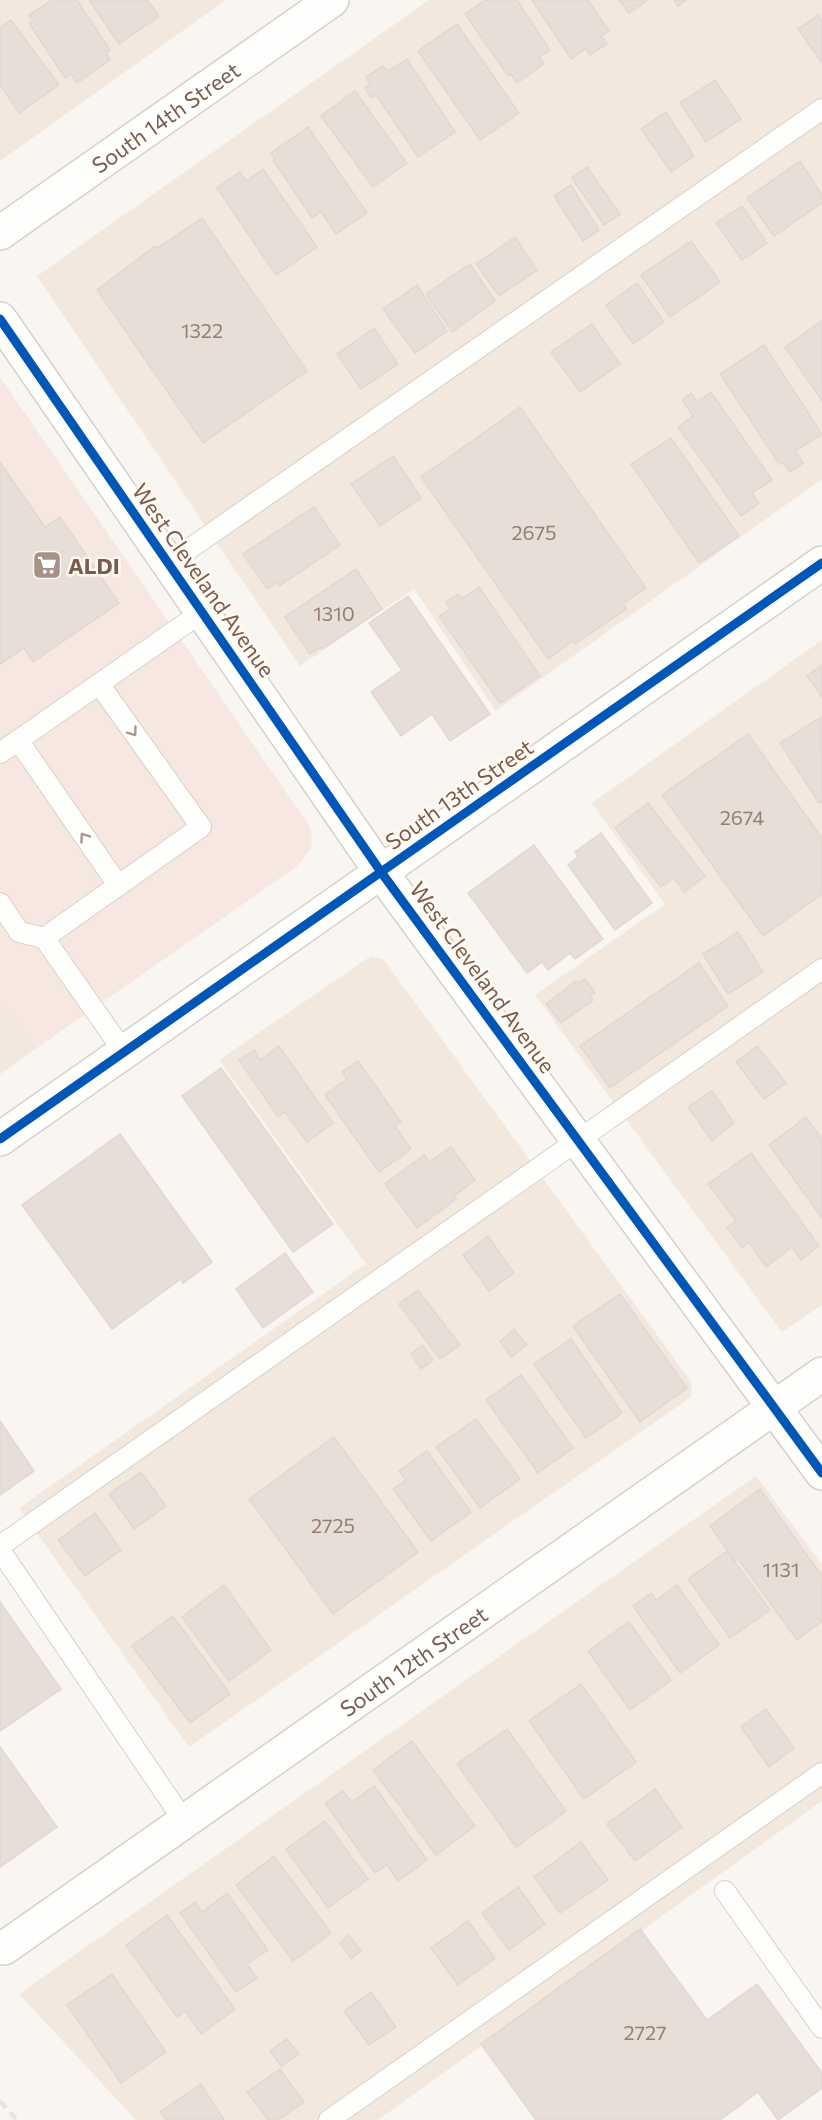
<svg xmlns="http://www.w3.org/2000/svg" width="822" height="2120" viewBox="0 0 822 2120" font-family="Commissioner,sans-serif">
<rect width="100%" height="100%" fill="#f9f5f0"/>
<g fill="#f2e8de">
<polygon points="0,0 226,0 0,161"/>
<polygon points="429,0 822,0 822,479 496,711 414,589 300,666 37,276"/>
<polygon points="822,640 822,1305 782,1332 535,995 665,904 592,803"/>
<polygon points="371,956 384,960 692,1383 691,1397 189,1747 19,1508 366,1264 219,1060"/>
<polygon points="0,995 37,1048 0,1074"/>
<polygon points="756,1476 822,1565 822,1801 378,2120 136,2120 19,1994"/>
</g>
<polygon fill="#f6e8e1" points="0,377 310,827 312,839 311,849 296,867 37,1048 0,995"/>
<g fill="#e6ded7" stroke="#e2d8d2" stroke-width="1.5">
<polygon points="52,0 77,0 110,50 106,52 110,60 77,83 71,74 65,78 29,23 33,20 29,15"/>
<polygon points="89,0 147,0 159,16 119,44"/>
<polygon points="485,0 517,0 550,50 539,57 544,64 517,83 511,74 508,76 465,14"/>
<polygon points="532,0 588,0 609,31 601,36 607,44 590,55 586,49 571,59"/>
<polygon points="619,0 648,0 629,13"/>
<polygon points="674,0 686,0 678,6"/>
<polygon points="818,15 822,21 821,62 798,29"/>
<polygon points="11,20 59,85 19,113 0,85 0,28"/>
<polygon points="457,24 519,113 480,140 418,51"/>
<polygon points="407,59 455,132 418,157 376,95 371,98 365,88 370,84 366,77 383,66 388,71"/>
<polygon points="715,80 741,119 706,142 680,103"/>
<polygon points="355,91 407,163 373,187 321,116"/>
<polygon points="666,112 694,156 671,172 641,129"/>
<polygon points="308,127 367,213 336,234 321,212 312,218 273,160 275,159 271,153"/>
<polygon points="800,161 822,195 822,203 774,236 747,198"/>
<polygon points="587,167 620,214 604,225 572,178"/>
<polygon points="263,169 317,247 276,275 217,188 240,172 246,181"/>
<polygon points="571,185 599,230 583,241 554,196"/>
<polygon points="742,206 767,243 742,260 716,223"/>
<polygon points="202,218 307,371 203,443 97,290 155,246 157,248"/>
<polygon points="515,237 537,270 499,296 476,264"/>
<polygon points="691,241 720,282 670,317 641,275"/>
<polygon points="470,264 495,301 452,332 426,294"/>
<polygon points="637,283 664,322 633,344 606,305"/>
<polygon points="417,285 447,331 415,353 383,309"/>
<polygon points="822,321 822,401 785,347"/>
<polygon points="592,324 620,364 580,392 551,352"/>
<polygon points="374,328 398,364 361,389 337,354"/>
<polygon points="764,345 822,434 795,451 803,463 790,472 782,462 779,464 720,374"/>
<polygon points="711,392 772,480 752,493 759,503 741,516 678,427 693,416 682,400 691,393 697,402"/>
<polygon points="520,407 646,588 623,604 626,609 575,644 573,641 548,659 421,477"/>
<polygon points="671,438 739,536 699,563 631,464"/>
<polygon points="393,456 421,498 380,526 351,484"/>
<polygon points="0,462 45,527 60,517 119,603 33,662 24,648 0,664"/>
<polygon points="314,507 340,545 279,586 278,582 267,589 243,554"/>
<polygon points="356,569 382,609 322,649 321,647 310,654 285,617"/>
<polygon points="479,587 540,676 500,703 439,616 450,609 446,602 458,594 462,599"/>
<polygon points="408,596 490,714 450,741 432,714 401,736 371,692 402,670 369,623"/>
<polygon points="822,665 822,697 807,676"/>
<polygon points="821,717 822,802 819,803 780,743"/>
<polygon points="748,734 822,838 822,894 763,936 662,795"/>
<polygon points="648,803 705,876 684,892 674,878 661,887 615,828"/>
<polygon points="601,833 652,903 615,930 568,865 578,857 575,852"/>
<polygon points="534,845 603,939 575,959 570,953 548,970 542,962 527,973 468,893"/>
<polygon points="738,932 763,972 728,994 703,954"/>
<polygon points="699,963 728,1006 610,1088 580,1046"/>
<polygon points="585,979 595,993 590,996 593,1000 561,1023 546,1004 576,981 578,983"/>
<polygon points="279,1046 333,1123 307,1142 285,1112 278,1117 239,1060 254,1050 260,1060"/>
<polygon points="757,1046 786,1083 764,1099 736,1062"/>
<polygon points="358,1061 401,1122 395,1126 411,1149 379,1172 325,1095 347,1079 342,1072"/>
<polygon points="221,1068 333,1224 293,1252 182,1096"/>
<polygon points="712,1091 734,1123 712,1141 688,1107"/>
<polygon points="806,1117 822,1139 822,1218 769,1145"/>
<polygon points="120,1134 212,1262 183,1283 181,1279 112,1329 22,1205"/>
<polygon points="451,1147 475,1180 454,1196 456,1199 417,1228 385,1184 424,1155 429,1162"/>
<polygon points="751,1153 819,1246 801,1260 792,1247 766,1267 749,1242 742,1248 727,1227 736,1221 708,1184"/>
<polygon points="488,1236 514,1273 489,1291 463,1255"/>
<polygon points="285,1253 313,1292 263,1328 236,1289"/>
<polygon points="418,1290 460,1345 440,1359 399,1304"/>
<polygon points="620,1294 687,1388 640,1422 573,1326"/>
<polygon points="514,1329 527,1345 511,1357 500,1341"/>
<polygon points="571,1339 622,1413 586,1438 534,1364"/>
<polygon points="422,1345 433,1360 421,1369 411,1354"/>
<polygon points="521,1375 573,1448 538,1473 486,1400"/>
<polygon points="476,1419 520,1479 480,1508 436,1447"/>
<polygon points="0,1421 34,1471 0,1495"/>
<polygon points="334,1437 418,1552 333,1614 249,1499"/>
<polygon points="427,1451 471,1512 431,1541 393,1489 406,1480 399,1471"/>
<polygon points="141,1472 166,1506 134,1529 109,1494"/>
<polygon points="760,1489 822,1576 822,1621 797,1640 738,1559 735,1561 710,1526"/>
<polygon points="95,1513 121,1550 85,1576 58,1540"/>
<polygon points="727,1551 770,1610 730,1638 688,1579"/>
<polygon points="224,1585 271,1650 229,1681 182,1617"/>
<polygon points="677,1585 719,1645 680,1673 633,1606 651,1593 656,1600"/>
<polygon points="0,1602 61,1689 0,1731"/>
<polygon points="173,1616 230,1694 190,1723 132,1646"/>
<polygon points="629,1622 671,1680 630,1710 588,1651"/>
<polygon points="581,1684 636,1762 584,1799 529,1721"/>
<polygon points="766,1709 794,1748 769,1767 741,1727"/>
<polygon points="507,1729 566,1811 516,1847 457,1764"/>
<polygon points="412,1741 475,1826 436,1855 373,1770"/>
<polygon points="0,1747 57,1827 0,1867"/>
<polygon points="374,1786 427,1860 398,1881 387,1865 375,1873 325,1803 343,1791 352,1802"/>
<polygon points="655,1789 682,1827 635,1861 607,1824"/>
<polygon points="325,1821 368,1879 328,1908 286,1849"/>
<polygon points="581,1842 608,1880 560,1913 534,1877"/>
<polygon points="274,1856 331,1933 293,1961 236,1885"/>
<polygon points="518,1887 545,1924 509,1950 482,1913"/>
<polygon points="227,1893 268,1950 247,1964 257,1978 236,1992 180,1913 195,1902 202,1912"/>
<polygon points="167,1915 235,2009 201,2034 185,2011 177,2017 126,1945"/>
<polygon points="468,1921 495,1958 458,1985 431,1948"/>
<polygon points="640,1929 707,2020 757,1984 822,2073 822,2088 778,2120 758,2092 720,2120 536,2120 481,2044"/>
<polygon points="349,1935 361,1951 351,1959 340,1943"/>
<polygon points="112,1974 166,2052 121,2083 67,2005"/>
<polygon points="371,1992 396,2027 369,2045 344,2011"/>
<polygon points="287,2039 299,2054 281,2066 270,2051"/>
<polygon points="280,2069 304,2102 278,2120 268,2120 247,2092"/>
<polygon points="201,2084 224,2120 166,2120 160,2112"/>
</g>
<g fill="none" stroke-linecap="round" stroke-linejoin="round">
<g stroke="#d7d1cb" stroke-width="22">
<g id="service">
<polyline points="169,563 822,109"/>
<polyline points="18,740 118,885"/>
<polyline points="0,753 202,612"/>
<polyline points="0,903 19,932 44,938 124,1052"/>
<polyline points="44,938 201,827 99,684"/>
<polyline points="0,1546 822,969"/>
<polyline points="0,1550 184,1821"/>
<polyline points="725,1891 822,2028"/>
<polyline points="329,2120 822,1773"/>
</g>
</g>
<g stroke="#d7d1cb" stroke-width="36">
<g id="minor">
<path id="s1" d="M 0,233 L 332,0"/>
<path id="s2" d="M 4,1948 L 822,1374"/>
</g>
</g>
<g stroke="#d7d1cb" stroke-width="36">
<g id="tertiary">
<polyline points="0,319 381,872 822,1473"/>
<polyline points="0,1139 822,563"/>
</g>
</g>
<use href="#service" stroke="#fefefd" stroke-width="20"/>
<use href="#minor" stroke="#fefefd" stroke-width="33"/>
<use href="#tertiary" stroke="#fefefd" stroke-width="33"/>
<polyline stroke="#e6e3e7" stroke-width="4.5" stroke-dasharray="9 6" stroke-linecap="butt" points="0,2101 17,2120"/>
<g stroke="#fffaf3" stroke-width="13">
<g id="cycleway">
<polyline points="0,319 381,872 822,1473"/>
<polyline points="0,1139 822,563"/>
</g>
</g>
<use href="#cycleway" stroke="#0057b8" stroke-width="9"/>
</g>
<defs><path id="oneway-chevron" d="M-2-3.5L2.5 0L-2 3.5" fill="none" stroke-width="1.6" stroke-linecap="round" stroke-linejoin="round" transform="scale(1.5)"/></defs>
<g stroke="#a8958b">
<use href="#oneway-chevron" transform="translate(133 732) rotate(54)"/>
<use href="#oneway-chevron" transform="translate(84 837) rotate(-125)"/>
</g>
<defs>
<g id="supermarket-square" transform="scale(1.5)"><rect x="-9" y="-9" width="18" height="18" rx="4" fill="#a69286" stroke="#fffaf3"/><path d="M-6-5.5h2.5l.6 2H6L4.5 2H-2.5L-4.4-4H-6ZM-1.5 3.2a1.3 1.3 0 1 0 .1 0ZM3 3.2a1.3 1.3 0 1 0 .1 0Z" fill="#fff"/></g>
</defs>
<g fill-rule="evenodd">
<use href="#supermarket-square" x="47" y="565"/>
</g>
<g text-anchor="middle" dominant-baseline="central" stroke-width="5" stroke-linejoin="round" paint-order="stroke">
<g font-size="20" fill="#977e72">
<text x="202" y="330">1322</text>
<text x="534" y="532">2675</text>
<text x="334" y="613">1310</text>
<text x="742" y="817">2674</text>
<text x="333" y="1525">2725</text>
<text x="781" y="1569">1131</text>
<text x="645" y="2032">2727</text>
</g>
<g font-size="22" fill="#7a5c4d" stroke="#fffaf3">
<text stroke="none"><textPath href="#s1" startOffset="202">South 14th Street</textPath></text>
<text transform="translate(204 580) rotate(55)">West Cleveland Avenue</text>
<text transform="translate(459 794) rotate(-35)">South 13th Street</text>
<text transform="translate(483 977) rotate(54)">West Cleveland Avenue</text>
<text stroke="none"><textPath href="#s2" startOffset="500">South 12th Street</textPath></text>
</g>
<g font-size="22" font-weight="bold" fill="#7a5c4d" stroke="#fffaf3" text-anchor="start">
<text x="68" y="565">ALDI</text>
</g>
</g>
</svg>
